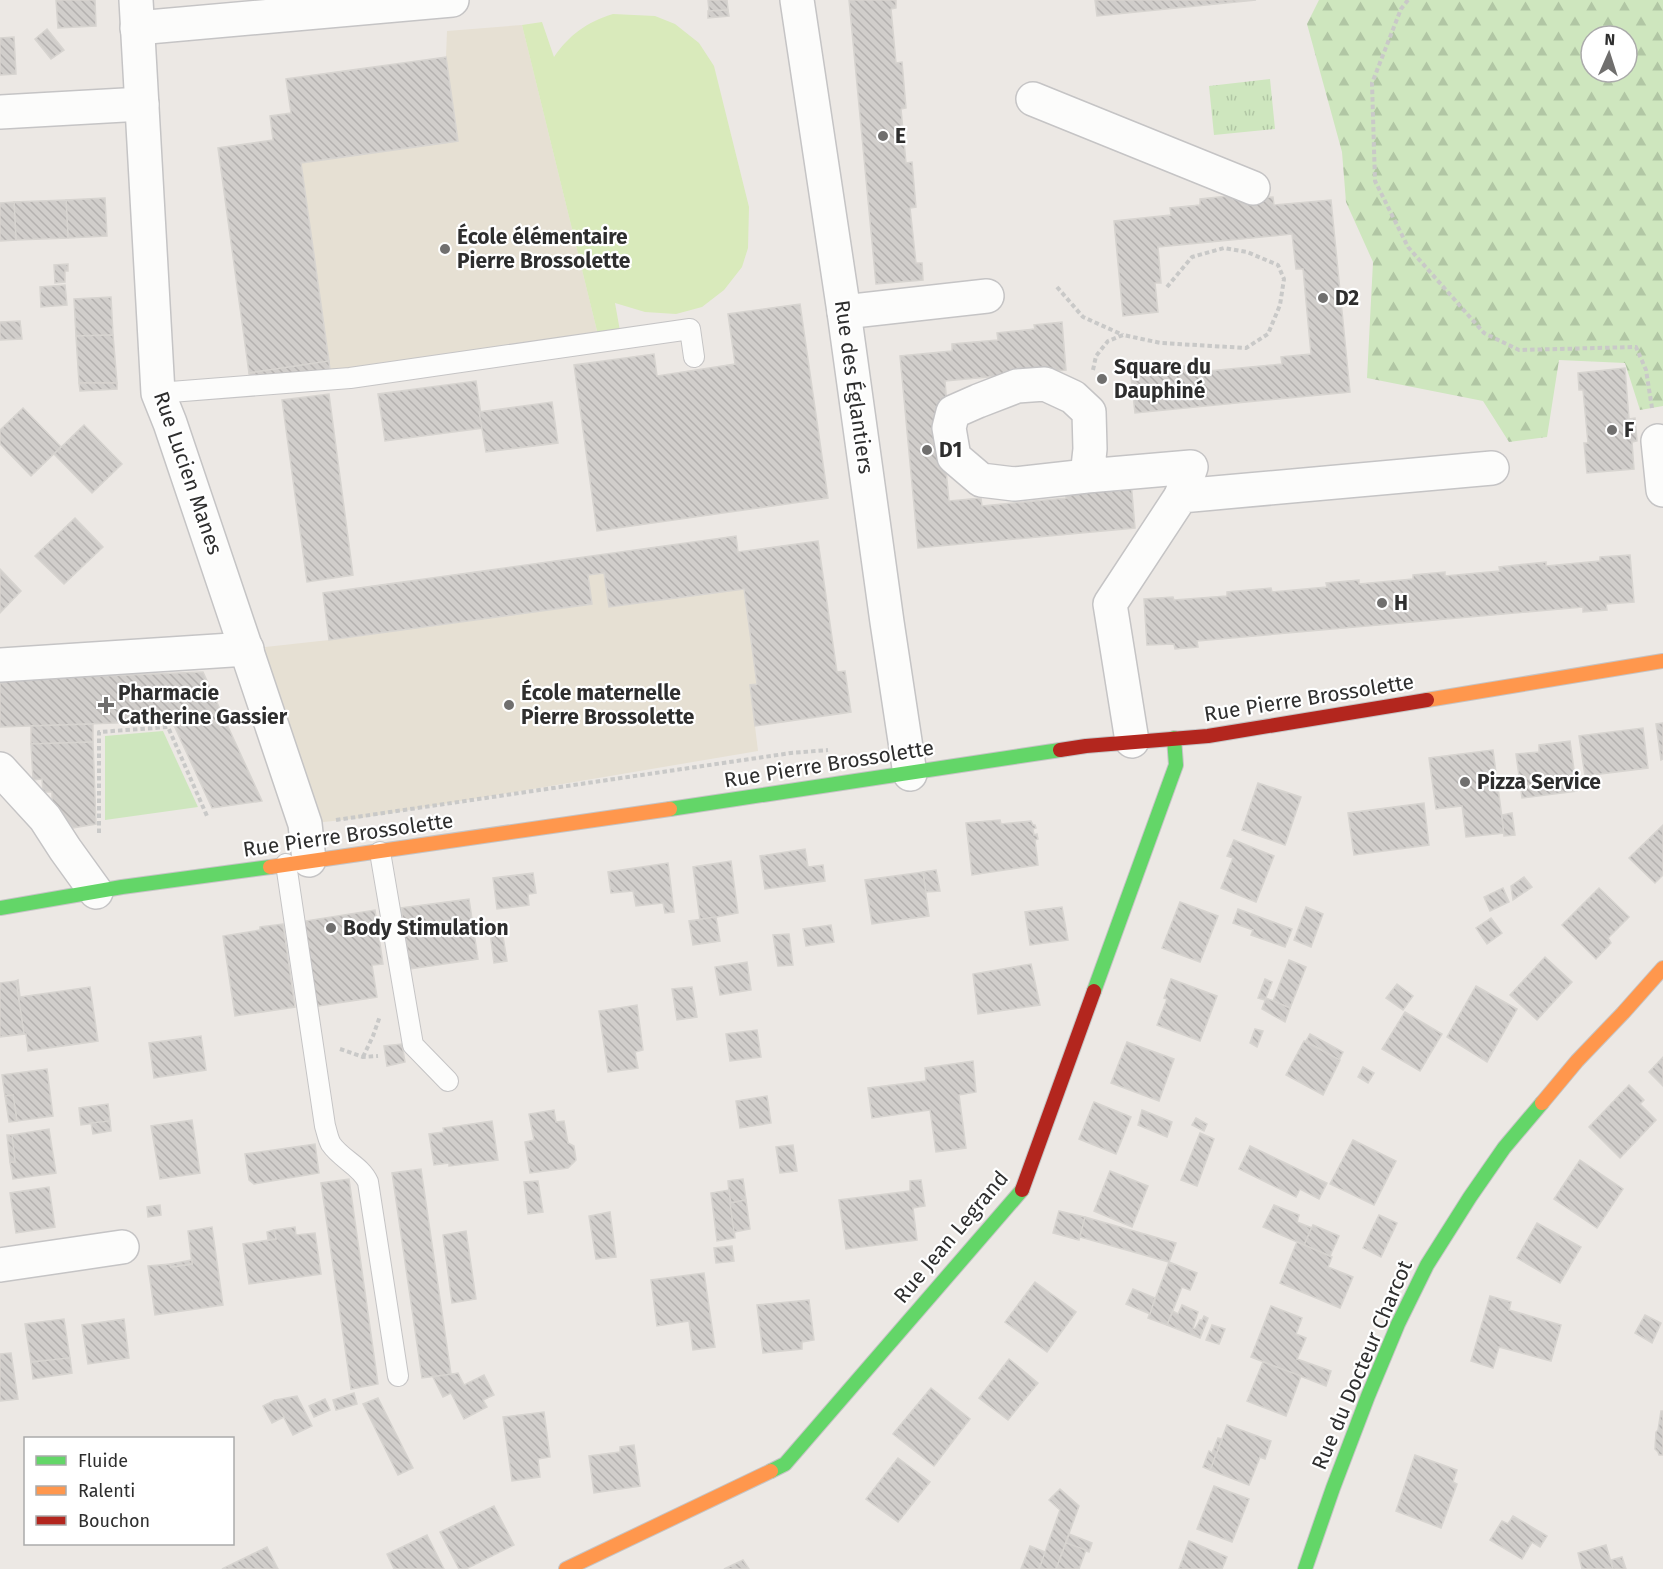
<svg xmlns="http://www.w3.org/2000/svg" width="1663" height="1569" viewBox="0 0 1663 1569" font-family="'Fira Sans',sans-serif">
<defs>
<pattern id="grass-tufts" width="24" height="20" patternUnits="userSpaceOnUse" patternTransform="scale(1.5)"><rect width="24" height="20" fill="#cee6be"/><path d="M3 7l-1-3M5 7V3M7 7l1-3M15 17l-1-3M17 17v-4M19 17l1-3" fill="none" stroke="#b1c6a4"/></pattern>
<pattern id="forest-firs" width="22" height="20" patternUnits="userSpaceOnUse" patternTransform="scale(1.5)"><rect width="22" height="20" fill="#cee6be"/><path d="M5 1l3.5 6h-7zM16 11l3.5 6h-7z" fill="#b1c6a4"/></pattern>
<pattern id="building-back-hatch" width="6" height="6" patternUnits="userSpaceOnUse" patternTransform="scale(1.5)"><rect width="6" height="6" fill="#d1cecb"/><path d="M-1 5l2 2M0 0l6 6M5-1l2 2" fill="none" stroke="#b4b1af"/></pattern>
</defs>
<rect width="100%" height="100%" fill="#ece8e4"/>
<g fill="#e6e0d3">
<polygon points="522,25 598,335 330,380 301,163 458,141 446,57 447,31"/>
<polygon points="604,573 609,607 744,589 757,684 750,685 758,751 361,818 305,824 247,649 329,640 591,604 588,575"/>
</g>
<polygon fill="url(#grass-tufts)" points="1270,79 1275,129 1214,135 1209,86"/>
<path fill="url(#forest-firs)" fill-rule="evenodd" d="M 1319,0 L 1663,0 L 1663,406 L 1640,410 L 1625,363 L 1559,360 L 1547,437 L 1509,442 L 1483,401 L 1367,378 L 1373,262 L 1346,202 L 1342,152 L 1307,24 ZM 1591,36 L 1627,36 L 1627,72 L 1591,72 Z"/>
<polygon fill="#cee6be" points="163,731 198,807 105,820 105,736"/>
<path fill="#d9eabb" d="M 613,14 L 655,16 L 675,24 L 699,43 L 714,66 L 749,207 L 748,248 L 742,267 L 724,290 L 702,307 L 676,314 L 645,312 L 615,303 L 620,331 L 598,335 L 522,25 L 542,22 L 554,57 C 569,35 587,22 613,14 Z"/>
<g fill="url(#building-back-hatch)" stroke="#d7d4d0" stroke-width="1.5">
<polygon points="56,0 95,0 96,26 58,28"/>
<polygon points="708,0 727,0 728,10 709,11"/>
<polygon points="849,0 896,0 896,8 891,9 896,63 902,62 906,108 901,109 906,163 912,162 916,207 910,208 916,263 922,263 923,280 876,284"/>
<polygon points="1095,0 1256,0 1097,16"/>
<polygon points="728,10 729,16 708,18 708,11"/>
<polygon points="47,29 64,50 51,59 35,39"/>
<polygon points="14,37 16,74 0,75 0,38"/>
<polygon points="446,57 458,141 301,163 329,361 249,373 218,148 273,140 270,116 291,113 286,79"/>
<polygon points="1238,195 1239,201 1273,197 1274,205 1331,200 1350,392 1135,413 1130,368 1160,365 1160,368 1196,365 1197,372 1282,364 1281,357 1311,354 1303,269 1296,269 1292,234 1158,247 1161,283 1155,283 1158,312 1123,316 1114,221 1171,215 1170,208 1200,205 1200,199"/>
<polygon points="105,198 107,236 68,238 66,200"/>
<polygon points="66,200 68,238 16,240 14,202"/>
<polygon points="14,202 16,240 0,241 0,203"/>
<polygon points="68,264 68,271 65,271 65,282 55,283 54,265"/>
<polygon points="65,285 67,305 41,307 40,287"/>
<polygon points="111,297 113,335 76,336 74,299"/>
<polygon points="800,304 828,498 597,531 574,365 654,354 657,376 735,364 728,314"/>
<polygon points="20,321 22,339 0,340 0,322"/>
<polygon points="1062,322 1066,370 945,381 948,418 941,418 949,501 981,498 982,506 1066,498 1065,491 1131,481 1135,528 918,548 900,356 952,351 952,344 998,340 997,333 1035,329 1034,325"/>
<polygon points="113,335 117,383 79,383 76,336"/>
<polygon points="329,361 330,370 250,381 249,373"/>
<polygon points="1625,368 1629,419 1635,418 1637,441 1632,442 1634,469 1587,473 1584,443 1588,443 1583,390 1579,390 1578,373"/>
<polygon points="476,381 483,428 385,441 378,394"/>
<polygon points="79,383 117,383 117,389 80,391"/>
<polygon points="329,394 353,575 307,582 282,400"/>
<polygon points="552,402 558,443 486,452 479,412"/>
<polygon points="23,408 61,447 31,476 0,444 0,430"/>
<polygon points="84,425 122,464 92,493 54,454"/>
<polygon points="75,518 103,547 64,584 35,556"/>
<polygon points="736,536 738,552 818,541 837,672 845,671 851,712 755,726 750,685 757,684 744,589 609,607 604,573 588,575 592,604 329,640 323,593"/>
<polygon points="1630,555 1634,602 1606,604 1607,610 1583,612 1583,607 1197,641 1198,647 1175,649 1174,644 1147,645 1144,599 1173,597 1174,600 1227,596 1227,592 1271,588 1272,592 1327,587 1326,583 1359,580 1359,584 1413,579 1413,575 1445,572 1445,576 1500,571 1499,567 1546,562 1546,566 1600,561 1600,557"/>
<polygon points="0,569 21,591 0,613"/>
<polygon points="203,672 262,801 212,808 172,721 0,727 0,680"/>
<polygon points="1663,723 1663,759 1661,760 1656,724"/>
<polygon points="93,724 93,742 31,744 31,726"/>
<polygon points="1643,728 1648,768 1585,776 1579,736"/>
<polygon points="1570,741 1577,791 1522,798 1516,754 1539,752 1539,745"/>
<polygon points="93,742 96,824 73,828 52,804 52,792 43,792 42,779 33,780 31,744"/>
<polygon points="1493,750 1504,833 1466,837 1462,806 1436,809 1429,758"/>
<polygon points="1258,783 1301,797 1285,845 1242,830"/>
<polygon points="1424,803 1429,845 1354,855 1348,813"/>
<polygon points="1512,813 1515,835 1504,836 1502,815"/>
<polygon points="1000,820 1001,824 1031,821 1033,825 1035,825 1036,828 1033,829 1034,835 1037,834 1038,839 1035,840 1038,865 972,875 966,823"/>
<polygon points="1663,825 1663,875 1655,883 1629,858"/>
<polygon points="1234,840 1274,856 1256,902 1221,888 1233,858 1227,856"/>
<polygon points="805,849 808,867 823,865 825,881 765,889 760,856"/>
<polygon points="731,861 738,913 700,920 693,867"/>
<polygon points="668,863 674,912 665,913 663,903 636,906 633,891 611,893 608,872"/>
<polygon points="936,870 940,891 926,892 923,872"/>
<polygon points="923,872 929,916 872,924 865,880"/>
<polygon points="533,873 536,893 528,894 529,905 497,909 493,878"/>
<polygon points="1524,877 1532,887 1513,900 1511,886"/>
<polygon points="1503,888 1509,902 1490,911 1484,897"/>
<polygon points="1599,888 1629,917 1608,938 1611,943 1596,959 1562,925"/>
<polygon points="469,899 478,959 410,969 401,908"/>
<polygon points="1180,902 1218,916 1200,962 1162,948"/>
<polygon points="1062,907 1068,940 1030,945 1025,912"/>
<polygon points="1306,907 1323,914 1311,947 1294,940"/>
<polygon points="1238,909 1292,929 1285,947 1251,935 1253,930 1233,923"/>
<polygon points="375,910 383,964 372,965 377,997 312,1007 299,922"/>
<polygon points="716,917 720,941 693,945 689,921"/>
<polygon points="1491,918 1502,933 1487,944 1476,928"/>
<polygon points="283,924 295,1007 235,1016 223,936 260,930 260,927"/>
<polygon points="501,924 507,961 494,963 489,925"/>
<polygon points="831,925 834,942 806,946 803,929"/>
<polygon points="789,934 793,965 778,966 773,935"/>
<polygon points="1545,957 1572,982 1537,1020 1510,995"/>
<polygon points="1289,960 1306,967 1290,1008 1273,1001"/>
<polygon points="747,962 751,990 720,995 715,967"/>
<polygon points="1031,964 1040,1005 978,1014 973,974"/>
<polygon points="1171,979 1217,996 1200,1041 1157,1025 1167,999 1164,998"/>
<polygon points="1265,979 1272,982 1265,1000 1258,998"/>
<polygon points="18,980 20,997 90,987 98,1041 28,1051 26,1034 24,1034 16,981"/>
<polygon points="16,981 24,1034 0,1037 0,983"/>
<polygon points="1397,984 1413,996 1403,1010 1386,998"/>
<polygon points="1476,986 1517,1009 1487,1062 1447,1037"/>
<polygon points="692,987 697,1017 677,1020 672,989"/>
<polygon points="1266,998 1290,1008 1285,1022 1262,1009"/>
<polygon points="637,1005 643,1050 635,1052 638,1068 608,1072 599,1011"/>
<polygon points="1405,1012 1442,1034 1420,1071 1382,1049"/>
<polygon points="1255,1029 1263,1031 1257,1047 1250,1043"/>
<polygon points="757,1030 761,1057 730,1061 726,1034"/>
<polygon points="1310,1034 1343,1052 1339,1060 1306,1041"/>
<polygon points="201,1036 206,1070 154,1078 149,1043"/>
<polygon points="1304,1041 1340,1060 1323,1095 1286,1075"/>
<polygon points="1127,1042 1174,1059 1159,1101 1111,1083"/>
<polygon points="402,1044 405,1062 387,1066 384,1046"/>
<polygon points="1663,1057 1663,1086 1649,1072"/>
<polygon points="973,1061 976,1092 959,1095 966,1148 936,1152 930,1110 872,1118 868,1088 926,1081 925,1068"/>
<polygon points="1363,1067 1374,1073 1368,1083 1358,1077"/>
<polygon points="47,1069 53,1116 17,1121 13,1095 5,1096 2,1075"/>
<polygon points="1629,1085 1644,1100 1640,1104 1656,1120 1620,1158 1589,1127"/>
<polygon points="13,1095 17,1121 9,1122 5,1096"/>
<polygon points="767,1096 771,1123 740,1128 736,1101"/>
<polygon points="1094,1102 1131,1117 1116,1154 1079,1139"/>
<polygon points="108,1104 110,1121 81,1125 79,1108"/>
<polygon points="554,1110 556,1122 564,1121 568,1143 574,1146 576,1160 568,1168 530,1173 525,1142 534,1140 529,1114"/>
<polygon points="1142,1110 1172,1122 1167,1137 1138,1125"/>
<polygon points="1196,1118 1207,1124 1204,1131 1192,1125"/>
<polygon points="192,1120 200,1173 160,1179 151,1126"/>
<polygon points="110,1121 111,1131 93,1134 91,1123"/>
<polygon points="492,1121 498,1160 449,1166 449,1163 434,1165 429,1134 444,1132 443,1128"/>
<polygon points="49,1129 56,1173 13,1179 10,1162 15,1162 12,1135"/>
<polygon points="1200,1133 1214,1139 1197,1186 1181,1180"/>
<polygon points="7,1135 12,1135 15,1162 10,1162"/>
<polygon points="1353,1140 1396,1161 1374,1205 1330,1184"/>
<polygon points="315,1144 319,1173 254,1184 249,1180 245,1154"/>
<polygon points="793,1145 797,1171 780,1173 776,1147"/>
<polygon points="1250,1146 1327,1183 1319,1199 1300,1189 1296,1197 1239,1169"/>
<polygon points="1580,1160 1623,1189 1597,1228 1554,1199"/>
<polygon points="421,1169 451,1374 422,1378 392,1173"/>
<polygon points="1110,1171 1148,1186 1132,1227 1094,1211"/>
<polygon points="349,1179 378,1384 351,1389 321,1183"/>
<polygon points="743,1179 746,1200 730,1203 728,1181"/>
<polygon points="921,1180 925,1206 913,1208 917,1240 846,1249 839,1200 910,1191 910,1181"/>
<polygon points="538,1181 543,1212 528,1214 524,1182"/>
<polygon points="49,1187 55,1227 16,1233 10,1193"/>
<polygon points="729,1190 735,1238 717,1241 711,1193"/>
<polygon points="746,1200 750,1229 734,1232 730,1203"/>
<polygon points="160,1205 161,1215 148,1217 147,1207"/>
<polygon points="1274,1205 1299,1215 1297,1222 1312,1228 1304,1245 1263,1227"/>
<polygon points="1059,1211 1085,1217 1079,1240 1053,1233"/>
<polygon points="610,1212 616,1257 596,1259 589,1216"/>
<polygon points="1379,1215 1397,1223 1381,1257 1363,1248"/>
<polygon points="1085,1217 1176,1243 1169,1262 1080,1237"/>
<polygon points="1537,1223 1581,1247 1560,1283 1517,1258"/>
<polygon points="1313,1225 1339,1236 1330,1256 1304,1245"/>
<polygon points="212,1227 223,1305 155,1315 148,1266 170,1264 171,1267 192,1264 188,1231"/>
<polygon points="295,1227 296,1235 315,1233 321,1274 249,1284 243,1244 276,1239 274,1230"/>
<polygon points="274,1230 276,1239 268,1240 267,1232"/>
<polygon points="466,1231 476,1299 452,1303 443,1235"/>
<polygon points="1297,1242 1332,1257 1328,1267 1353,1277 1340,1308 1280,1283"/>
<polygon points="732,1246 734,1261 716,1263 714,1248"/>
<polygon points="192,1260 192,1264 171,1267 170,1264"/>
<polygon points="1169,1262 1197,1273 1190,1290 1182,1287 1167,1325 1148,1318"/>
<polygon points="704,1273 715,1347 693,1350 689,1321 657,1326 651,1280"/>
<polygon points="1035,1282 1076,1312 1047,1352 1005,1322"/>
<polygon points="1133,1289 1155,1298 1150,1314 1126,1304"/>
<polygon points="1490,1296 1511,1302 1509,1310 1561,1325 1551,1361 1499,1347 1493,1368 1471,1361"/>
<polygon points="809,1300 814,1340 802,1342 802,1349 763,1353 757,1305"/>
<polygon points="1182,1305 1198,1312 1193,1328 1195,1329 1200,1320 1202,1320 1204,1316 1208,1318 1200,1338 1167,1325 1173,1311 1178,1314"/>
<polygon points="1271,1306 1302,1318 1296,1334 1306,1338 1297,1359 1331,1371 1326,1386 1251,1357"/>
<polygon points="1645,1315 1661,1323 1652,1343 1635,1333"/>
<polygon points="64,1319 70,1358 31,1362 25,1324"/>
<polygon points="124,1319 129,1358 88,1364 82,1325"/>
<polygon points="1212,1325 1225,1329 1219,1344 1206,1340"/>
<polygon points="11,1353 18,1399 0,1401 0,1354"/>
<polygon points="70,1358 72,1373 33,1379 31,1362"/>
<polygon points="1009,1359 1038,1383 1008,1420 979,1398"/>
<polygon points="1263,1362 1301,1376 1286,1416 1247,1401"/>
<polygon points="458,1373 464,1385 484,1375 494,1395 483,1400 487,1407 464,1419 451,1393 443,1397 433,1377"/>
<polygon points="931,1388 970,1419 934,1466 893,1434"/>
<polygon points="354,1393 357,1404 336,1410 333,1400"/>
<polygon points="297,1396 312,1426 293,1435 275,1400"/>
<polygon points="378,1398 413,1468 398,1475 363,1404"/>
<polygon points="325,1399 330,1410 314,1417 309,1406"/>
<polygon points="275,1400 284,1417 272,1423 263,1406"/>
<polygon points="1661,1411 1663,1411 1663,1455 1659,1455 1658,1452 1655,1449 1656,1432 1658,1430"/>
<polygon points="544,1412 550,1457 538,1459 540,1477 512,1481 503,1417"/>
<polygon points="1227,1425 1271,1441 1265,1459 1260,1457 1249,1485 1210,1470"/>
<polygon points="1218,1438 1222,1439 1210,1470 1203,1467 1209,1451 1212,1453"/>
<polygon points="634,1445 640,1486 594,1493 589,1456 620,1452 620,1447"/>
<polygon points="1415,1455 1457,1470 1453,1482 1457,1484 1441,1528 1396,1511"/>
<polygon points="898,1458 930,1482 898,1522 866,1499"/>
<polygon points="1214,1486 1249,1499 1232,1542 1197,1529"/>
<polygon points="1060,1489 1079,1506 1056,1569 1039,1569 1060,1510 1049,1500"/>
<polygon points="494,1506 514,1545 466,1569 459,1569 440,1532"/>
<polygon points="1513,1516 1547,1536 1540,1547 1532,1542 1522,1559 1490,1540 1502,1521 1508,1524"/>
<polygon points="1069,1534 1092,1543 1089,1552 1066,1543"/>
<polygon points="427,1535 444,1569 394,1569 387,1554"/>
<polygon points="1189,1541 1227,1557 1222,1569 1179,1569"/>
<polygon points="1066,1543 1086,1550 1079,1569 1056,1569"/>
<polygon points="1606,1545 1613,1569 1582,1569 1578,1553"/>
<polygon points="1030,1546 1045,1552 1039,1569 1021,1569"/>
<polygon points="267,1547 278,1569 222,1569"/>
<polygon points="1622,1557 1626,1569 1613,1569 1611,1560"/>
<polygon points="743,1560 749,1569 724,1569"/>
</g>
<g fill="none" stroke-linecap="round" stroke-linejoin="round">
<g stroke="#c5c4c5" stroke-width="22">
<g id="lane">
<polyline points="158,393 350,378 690,329 694,357"/>
<polyline points="380,852 413,1045 448,1081"/>
<path d="M 286,864 L 325,1126 C 327,1132 328,1139 331,1144 C 341,1159 361,1166 368,1182 L 398,1376"/>
</g>
</g>
<g stroke="#c5c4c5" stroke-width="36">
<g id="street">
<polyline points="136,0 158,393 170,423 305,824 309,860"/>
<polyline points="797,0 844,312 887,622 910,774"/>
<polyline points="137,28 452,0"/>
<polyline points="1033,99 1253,188"/>
<polyline points="0,112 142,104"/>
<polyline points="844,312 987,296"/>
<polyline points="1658,441 1663,490"/>
<polyline points="1087,476 1090,449 1089,412 1073,397 1045,384 1017,386 978,401 953,412 949,428 954,457 981,480 1014,484 1087,476 1191,467 1181,496"/>
<polyline points="0,665 247,649"/>
<polyline points="1132,741 1110,604 1181,496 1492,468"/>
<polyline points="0,769 45,818 65,849 96,892"/>
<polyline points="0,1265 122,1247"/>
</g>
</g>
<g stroke="#c5c4c5" stroke-width="16">
<g id="fast">
<polyline points="670,809 1060,750"/>
<polyline points="0,908 122,887 270,867"/>
<polyline points="1094,991 1176,765 1174,738"/>
<polyline points="771,1471 785,1464 1022,1190"/>
<polyline points="1305,1569 1333,1488 1368,1396 1398,1324 1427,1265 1470,1197 1504,1148 1542,1103"/>
</g>
</g>
<g stroke="#c5c4c5" stroke-width="16">
<g id="slow">
<polyline points="1427,700 1663,661"/>
<polyline points="270,867 670,809"/>
<polyline points="1542,1103 1577,1061 1623,1013 1663,968"/>
<polyline points="566,1569 771,1471"/>
</g>
</g>
<g stroke="#c5c4c5" stroke-width="16">
<g id="jam">
<polyline points="1060,750 1086,746 1208,736 1427,700"/>
<polyline points="1022,1190 1094,991"/>
</g>
</g>
<g stroke="#c9c9c8" stroke-width="4" stroke-dasharray="4.5 3" stroke-linecap="butt">
<polyline points="1408,0 1401,9 1372,83 1375,181 1408,247 1484,333 1519,350 1636,347 1646,370 1652,408"/>
<polyline points="1057,287 1083,317 1123,335"/>
<polyline points="1093,370 1096,356 1108,341 1123,335 1161,343 1246,348 1268,334 1280,305 1284,279 1278,265 1247,252 1224,248 1192,257 1167,287"/>
<polyline points="336,820 791,753 828,750"/>
<polyline points="99,833 99,732 168,727 207,816"/>
<polyline points="340,1049 363,1057 378,1056"/>
<polyline points="363,1057 373,1036 380,1016"/>
</g>
<use href="#lane" stroke="#fcfcfb" stroke-width="20"/>
<use href="#street" stroke="#fcfcfb" stroke-width="33"/>
<use href="#fast" stroke="#63d668" stroke-width="14"/>
<use href="#slow" stroke="#ff974d" stroke-width="14"/>
<use href="#jam" stroke="#b3261e" stroke-width="14"/>
</g>
<g fill="#706f6e" stroke="#fff" stroke-width="2">
<circle cx="883" cy="136" r="6"/>
<circle cx="445" cy="249" r="6"/>
<circle cx="1323" cy="298" r="6"/>
<circle cx="1102" cy="379" r="6"/>
<circle cx="1612" cy="430" r="6"/>
<circle cx="927" cy="450" r="6"/>
<circle cx="1382" cy="603" r="6"/>
<path d="M103 696h6v6h6v6h-6v6h-6v-6h-6v-6h6z"/>
<circle cx="509" cy="705" r="6"/>
<circle cx="1465" cy="782" r="6"/>
<circle cx="331" cy="928" r="6"/>
</g>
<g text-anchor="middle" dominant-baseline="central" stroke-width="4.5" stroke-linejoin="round" paint-order="stroke">
<g font-size="21" font-weight="bold" fill="#2e2e2e" stroke="#fff" text-anchor="start">
<text x="895" y="136">E</text>
<text x="457" y="237">École élémentaire<tspan x="457" dy="24">Pierre Brossolette</tspan></text>
<text x="1335" y="298">D2</text>
<text x="1114" y="367">Square du<tspan x="1114" dy="24">Dauphiné</tspan></text>
<text x="1624" y="430">F</text>
<text x="939" y="450">D1</text>
<text x="1394" y="603">H</text>
<text x="118" y="693">Pharmacie<tspan x="118" dy="24">Catherine Gassier</tspan></text>
<text x="521" y="693">École maternelle<tspan x="521" dy="24">Pierre Brossolette</tspan></text>
<text x="1477" y="782">Pizza Service</text>
<text x="343" y="928">Body Stimulation</text>
</g>
<g font-size="21" fill="#2e2e2e" stroke="#fff">
<text transform="translate(854 387) rotate(82)">Rue des Églantiers</text>
<text transform="translate(188 473) rotate(71)">Rue Lucien Manes</text>
<text transform="translate(1309 698) rotate(-9)">Rue Pierre Brossolette</text>
<text transform="translate(829 764) rotate(-9)">Rue Pierre Brossolette</text>
<text transform="translate(348 835) rotate(-8)">Rue Pierre Brossolette</text>
<text transform="translate(951 1237) rotate(-50)">Rue Jean Legrand</text>
<text transform="translate(1362 1365) rotate(-67)">Rue du Docteur Charcot</text>
</g>
</g>
<rect x="24" y="1437" width="210" height="108" fill="#ffffff" stroke="#ababab" stroke-width="1.5"/>
<rect x="36" y="1456" width="30" height="9" fill="#63d668" stroke="#ababab" stroke-width="1.5"/>
<text x="78" y="1467" font-size="18" fill="#2e2e2e">Fluide</text>
<rect x="36" y="1486" width="30" height="9" fill="#ff974d" stroke="#ababab" stroke-width="1.5"/>
<text x="78" y="1497" font-size="18" fill="#2e2e2e">Ralenti</text>
<rect x="36" y="1516" width="30" height="9" fill="#b3261e" stroke="#ababab" stroke-width="1.5"/>
<text x="78" y="1527" font-size="18" fill="#2e2e2e">Bouchon</text>
<g transform="translate(1609 54) rotate(3)"><circle r="28" fill="#ffffff" stroke="#ababab" stroke-width="1.5"/>
<path d="M0-4.5L10 22L0 15L-10 22Z" fill="#706f6e"/>
<text y="-9" font-size="16" font-weight="bold" text-anchor="middle" fill="#2e2e2e">N</text>
</g>
</svg>
